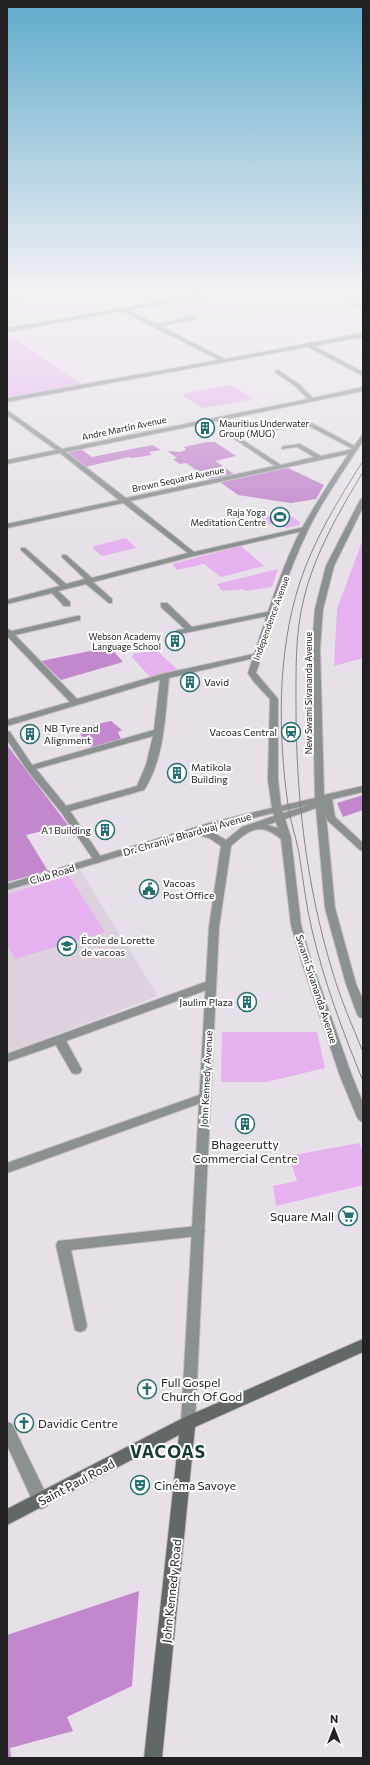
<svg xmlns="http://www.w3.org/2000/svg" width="370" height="1765" viewBox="0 0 370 1765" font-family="Commissioner,sans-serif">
<rect width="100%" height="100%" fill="#e7e0e8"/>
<polygon fill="#ddd1de" points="80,870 158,996 7,1053 7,890"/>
<g fill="#e5b1ee">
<polygon points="7,334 81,384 7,397"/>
<polygon points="231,385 253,399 202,408 181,394"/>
<polygon points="285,512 300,522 299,525 287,528 275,523 261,526 252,521"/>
<polygon points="126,538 136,548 102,556 92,548 95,546"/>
<polygon points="363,539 363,658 334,666 337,609"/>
<polygon points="241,546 264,566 221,577 204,564 177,570 172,564"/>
<polygon points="278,569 272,587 246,591 242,589 222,591 217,584"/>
<polygon points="156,650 179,671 151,678 132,657 133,654"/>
<polygon points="69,876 105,932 15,959 7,945 7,894"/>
<polygon points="222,1032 317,1032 325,1068 266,1082 221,1082"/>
<polygon points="359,1143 363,1152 363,1185 276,1206 273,1186 297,1181 289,1156"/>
</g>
<g fill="#c387cd">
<polygon points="207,442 215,442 236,456 215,461 235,475 211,480 186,463 180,464 173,459 177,458 167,451 180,452 186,450 184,447"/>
<polygon points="152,445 161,450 149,452 152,455 132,458 129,457 85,467 66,452 81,449 92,457"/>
<polygon points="286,467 324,485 316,499 291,503 238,495 220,482"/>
<polygon points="110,647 123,662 61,680 41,661"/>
<polygon points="111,721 122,730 118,732 121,739 92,748 76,729"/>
<polygon points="7,745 68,825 26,835 48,871 7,882"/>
<polygon points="363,795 363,810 343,817 337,803"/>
<polygon points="139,1591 132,1686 67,1717 73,1731 10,1748 11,1758 7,1758 7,1635"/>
</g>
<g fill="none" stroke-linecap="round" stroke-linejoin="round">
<g stroke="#c4bdc4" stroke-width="2">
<g id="minor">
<polygon points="51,289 63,289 7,300 7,298"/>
<path d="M 183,289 C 191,289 195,294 202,295 C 215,295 230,289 244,289 L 128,310 L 156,324 L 188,318 L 185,316 L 189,315 L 195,318 L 195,320 L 160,326 L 225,359 L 363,333 L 363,337 L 314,346 L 363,372 L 363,376 L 308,347 L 7,402 L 7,398 L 219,360 L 122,311 L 7,332 L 7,328 L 195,296 Z"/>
<polygon points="348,302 363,306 363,309 348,304"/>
<polygon points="278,370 299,384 313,398 363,387 363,391 66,452 126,498 275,466 230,436 230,434 232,433 281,465 314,457 297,447 282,449 282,447 284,446 300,444 321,456 353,449 305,424 274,430 271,428 306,420 358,448 353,453 130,501 194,552 305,527 308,529 307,530 194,556 93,582 112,599 112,603 109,603 86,584 58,591 70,602 70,606 64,606 52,593 7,604 7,600 60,586 21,550 21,548 25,548 66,584 85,579 62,557 62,555 66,555 92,578 188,553 123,503 7,528 7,524 119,500 60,453 7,464 7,460 56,450 7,415 7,410 62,449 308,399 295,386 276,373 275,372"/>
<polygon points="161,603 167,603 192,627 272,611 276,613 272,615 180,634 176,632 177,630 185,629 161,607"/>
<path d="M 77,616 L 80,616 L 80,620 L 15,635 L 77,699 L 162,674 L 258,653 L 262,655 L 258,657 L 169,678 C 165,714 165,758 144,790 L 70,811 L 103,860 L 98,863 L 95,862 L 61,812 L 27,770 L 7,740 L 7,731 L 10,732 L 32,765 L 154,730 L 160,680 L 7,726 L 7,720 L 70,702 L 7,636 L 7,629 L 12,631 ZM 153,736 L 146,765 L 137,786 L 66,806 L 36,769 Z"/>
<polygon points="327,796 332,799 335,817 363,843 363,851 360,850 327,820 322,799"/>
<polygon points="211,980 215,981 216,984 215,987 66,1041 82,1070 80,1073 76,1074 72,1073 56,1045 7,1062 7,1054"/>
<polygon points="205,1093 209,1094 211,1097 209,1100 7,1173 7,1163"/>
<polygon points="198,1226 203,1227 205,1231 203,1235 198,1236 71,1250 87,1326 85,1330 80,1332 75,1330 56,1245 58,1241"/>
<polygon points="7,1422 12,1424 47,1496 49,1501 47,1506 41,1509 35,1506 7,1445"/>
</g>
</g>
<g stroke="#c4bdc4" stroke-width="2">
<path id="tertiary" d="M 363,435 L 363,441 C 344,470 323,499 308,530 C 286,575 272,625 256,673 L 278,699 L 278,780 L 281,806 L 315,798 L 312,648 L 315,609 L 326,566 L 360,500 L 363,498 L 363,507 L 334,566 L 323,609 L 320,648 L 324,795 L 363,786 L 363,792 L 329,800 L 325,805 L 335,908 L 356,984 L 363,1000 L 363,1018 L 359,1017 L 357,1014 L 346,984 L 325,908 L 316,808 L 285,819 L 291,838 L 301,925 L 311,960 L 352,1076 L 363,1103 L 363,1122 L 359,1120 L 357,1117 L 340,1076 L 301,960 L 291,925 L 281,839 C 259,821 249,830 231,846 L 219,927 L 195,1423 L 193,1428 L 188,1430 L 183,1428 L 181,1423 L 209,927 L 221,846 L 209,838 L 193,834 L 7,890 L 7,884 L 213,822 L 272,808 L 268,780 L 270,699 L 254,682 L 248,673 C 264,626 279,571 302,528 C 320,496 340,466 361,436 ZM 309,805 L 283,813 L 282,811 ZM 273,813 L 274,816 L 242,827 L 226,840 L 216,834 L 205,830 ZM 276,822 L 278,828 L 267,825 Z"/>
</g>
<g stroke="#c4bdc4" stroke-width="2">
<polygon id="secondary" points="363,1339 363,1352 195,1427 162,1758 144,1758 179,1435 7,1525 7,1509 183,1418"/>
</g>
<use href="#minor" fill="#8b9090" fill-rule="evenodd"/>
<use href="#tertiary" fill="#8b9090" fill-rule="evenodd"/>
<use href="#secondary" fill="#626868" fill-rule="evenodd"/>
<g stroke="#888388" stroke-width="1">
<path d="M 363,461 C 338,500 313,541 299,585 C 277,655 278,734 288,805 C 290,821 296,837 299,853 C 303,879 306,905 312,930 C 324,982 343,1032 363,1081"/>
<path d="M 363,472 C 339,512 315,553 304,598 C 295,633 296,670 296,706 C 296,795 306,884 332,970 C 340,998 352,1025 363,1052"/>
</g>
</g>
<linearGradient id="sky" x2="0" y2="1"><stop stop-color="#5fabcb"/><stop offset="0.54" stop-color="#f4f1f5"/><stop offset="1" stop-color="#f4f1f5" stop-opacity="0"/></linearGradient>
<rect width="370" height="537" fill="url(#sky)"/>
<defs>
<g id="building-ring" transform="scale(1)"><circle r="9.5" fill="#fff" stroke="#246f71" stroke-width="1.5"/><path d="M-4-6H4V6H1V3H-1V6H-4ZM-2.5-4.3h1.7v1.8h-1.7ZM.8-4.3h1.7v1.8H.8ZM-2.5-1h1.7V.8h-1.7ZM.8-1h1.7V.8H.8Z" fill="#246f71"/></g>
<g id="stadium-ring" transform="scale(1)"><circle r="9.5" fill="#fff" stroke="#246f71" stroke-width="1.5"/><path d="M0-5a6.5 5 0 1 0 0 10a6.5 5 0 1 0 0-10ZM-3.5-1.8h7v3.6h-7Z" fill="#246f71"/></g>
<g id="station-ring" transform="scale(1)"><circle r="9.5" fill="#fff" stroke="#246f71" stroke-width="1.5"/><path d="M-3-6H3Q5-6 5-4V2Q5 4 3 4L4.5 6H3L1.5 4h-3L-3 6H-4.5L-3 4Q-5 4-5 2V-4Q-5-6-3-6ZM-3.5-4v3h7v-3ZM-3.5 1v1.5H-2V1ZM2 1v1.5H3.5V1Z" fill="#246f71"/></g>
<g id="civic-ring" transform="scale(1)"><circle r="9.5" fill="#fff" stroke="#246f71" stroke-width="1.5"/><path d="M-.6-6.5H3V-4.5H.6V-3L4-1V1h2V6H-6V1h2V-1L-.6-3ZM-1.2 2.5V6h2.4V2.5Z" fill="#246f71"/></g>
<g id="school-ring" transform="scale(1)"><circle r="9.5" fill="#fff" stroke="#246f71" stroke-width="1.5"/><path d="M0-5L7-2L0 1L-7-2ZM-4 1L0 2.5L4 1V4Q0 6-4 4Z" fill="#246f71"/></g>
<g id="supermarket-ring" transform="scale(1)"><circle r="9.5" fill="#fff" stroke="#246f71" stroke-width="1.5"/><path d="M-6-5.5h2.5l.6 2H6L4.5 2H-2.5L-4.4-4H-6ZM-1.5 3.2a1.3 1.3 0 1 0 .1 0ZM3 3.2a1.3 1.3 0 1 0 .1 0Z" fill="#246f71"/></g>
<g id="church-ring" transform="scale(1)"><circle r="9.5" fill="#fff" stroke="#246f71" stroke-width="1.5"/><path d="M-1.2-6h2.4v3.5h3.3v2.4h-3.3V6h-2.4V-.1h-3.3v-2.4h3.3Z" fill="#246f71"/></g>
<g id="theatre-ring" transform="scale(1)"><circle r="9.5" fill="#fff" stroke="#246f71" stroke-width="1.5"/><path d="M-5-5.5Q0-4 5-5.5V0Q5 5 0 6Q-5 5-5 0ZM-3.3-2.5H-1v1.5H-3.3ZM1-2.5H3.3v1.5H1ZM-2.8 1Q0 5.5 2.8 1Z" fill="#246f71"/></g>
</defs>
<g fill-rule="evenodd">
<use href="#building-ring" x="205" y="428"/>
<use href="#stadium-ring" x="280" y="517"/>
<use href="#building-ring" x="175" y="641"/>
<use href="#building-ring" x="190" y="682"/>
<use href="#station-ring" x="291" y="732"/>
<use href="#building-ring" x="30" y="734"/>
<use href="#building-ring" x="177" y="773"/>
<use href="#building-ring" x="105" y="830"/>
<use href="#civic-ring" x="149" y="889"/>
<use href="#school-ring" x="67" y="946"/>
<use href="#building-ring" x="247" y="1002"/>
<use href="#building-ring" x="245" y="1124"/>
<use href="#supermarket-ring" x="348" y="1216"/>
<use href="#church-ring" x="147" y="1389"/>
<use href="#church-ring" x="24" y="1423"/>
<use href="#theatre-ring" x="140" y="1485"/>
</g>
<g text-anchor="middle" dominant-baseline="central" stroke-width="4" stroke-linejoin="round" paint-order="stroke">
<g font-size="9" fill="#222022" stroke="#fff" text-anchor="end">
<text x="219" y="423" text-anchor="start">Mauritius Underwater<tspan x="219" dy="10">Group (MUG)</tspan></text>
<text x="266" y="512">Raja Yoga<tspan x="266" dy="10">Meditation Centre</tspan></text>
<text x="161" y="636">Webson Academy<tspan x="161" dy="10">Language School</tspan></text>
</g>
<g font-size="9" fill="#222022" stroke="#fff">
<text transform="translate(124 428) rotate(-12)">Andre Martin Avenue</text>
<text transform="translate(178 479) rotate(-12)">Brown Sequard Avenue</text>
<text transform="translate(271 618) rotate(-70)">Independence Avenue</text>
<text transform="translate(308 693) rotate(-90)">New Swami Sivananda Avenue</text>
</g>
<g font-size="10" fill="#222022" stroke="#fff" text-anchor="start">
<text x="204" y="682">Vavid</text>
<text x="44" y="728">NB Tyre and<tspan x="44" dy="12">Alignment</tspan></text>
<text x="277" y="732" text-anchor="end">Vacoas Central</text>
<text x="191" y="767">Matikola<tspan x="191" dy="12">Building</tspan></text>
<text x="91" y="830" text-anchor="end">A1 Building</text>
<text x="163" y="883">Vacoas<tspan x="163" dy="12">Post Office</tspan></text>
<text x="81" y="940">École de Lorette<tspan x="81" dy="12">de vacoas</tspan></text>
<text x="233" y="1002" text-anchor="end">Jaulim Plaza</text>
</g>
<g font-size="10" fill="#222022" stroke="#fff">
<text transform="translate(187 834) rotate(-16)">Dr. Chranjiv Bhardwaj Avenue</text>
<text transform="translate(52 874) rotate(-17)">Club Road</text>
<text transform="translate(317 989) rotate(72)">Swami Sivananda Avenue</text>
<text transform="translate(206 1079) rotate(-87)">John Kennedy Avenue</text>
</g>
<g font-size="12" fill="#222022" stroke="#fff" text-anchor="start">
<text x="245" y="1144" text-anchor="middle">Bhageerutty<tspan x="245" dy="14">Commercial Centre</tspan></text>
<text x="334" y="1216" text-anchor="end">Square Mall</text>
<text x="161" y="1382">Full Gospel<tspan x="161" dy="14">Church Of God</tspan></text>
<text x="38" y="1423">Davidic Centre</text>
<text x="154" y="1485">Cinéma Savoye</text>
</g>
<g font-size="12" fill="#222022" stroke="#fff">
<text transform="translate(76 1482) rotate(-28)">Saint Paul Road</text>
<text transform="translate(171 1591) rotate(-84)">John Kennedy Road</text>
</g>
<g font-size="17" font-weight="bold" letter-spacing="1" fill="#16393a" stroke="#fff">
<text x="168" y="1451">VACOAS</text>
</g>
</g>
<rect width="370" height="1765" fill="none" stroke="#222022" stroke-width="16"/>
<g transform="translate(334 1729)" stroke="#ffffff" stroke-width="3" paint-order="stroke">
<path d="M0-3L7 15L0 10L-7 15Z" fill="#222022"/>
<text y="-6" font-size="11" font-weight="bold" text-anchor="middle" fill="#222022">N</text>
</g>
</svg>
